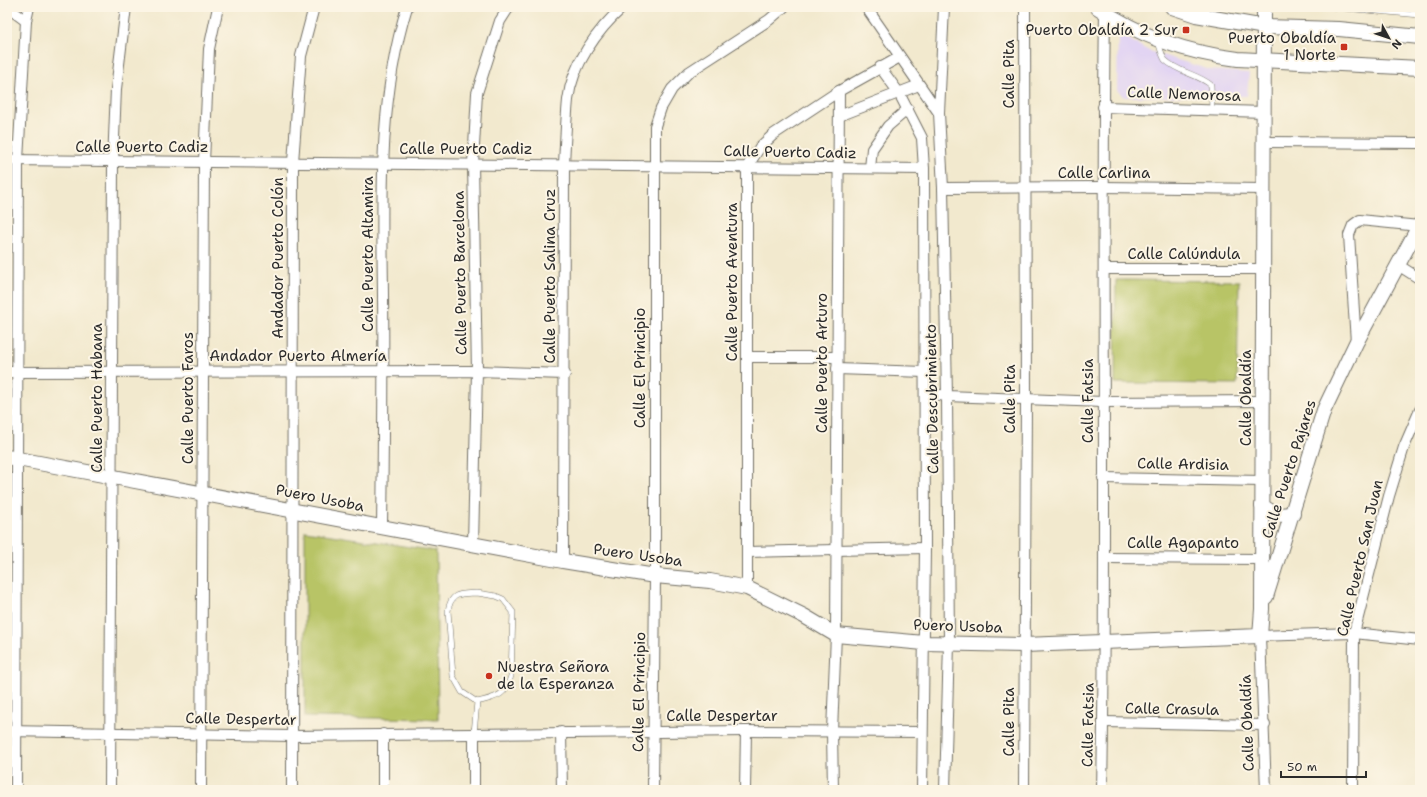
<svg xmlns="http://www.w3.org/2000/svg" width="1427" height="797" viewBox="0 0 1427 797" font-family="'Shantell Sans',sans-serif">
<rect width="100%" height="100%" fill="#fcf5e5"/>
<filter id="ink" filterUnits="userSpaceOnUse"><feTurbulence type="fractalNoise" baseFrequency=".025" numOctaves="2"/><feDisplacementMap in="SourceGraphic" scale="8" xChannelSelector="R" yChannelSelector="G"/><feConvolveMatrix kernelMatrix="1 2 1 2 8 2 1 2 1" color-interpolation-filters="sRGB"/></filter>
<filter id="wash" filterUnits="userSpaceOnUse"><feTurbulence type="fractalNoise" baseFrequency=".012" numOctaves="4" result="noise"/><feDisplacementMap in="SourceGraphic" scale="16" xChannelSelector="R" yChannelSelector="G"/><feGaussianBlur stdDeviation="0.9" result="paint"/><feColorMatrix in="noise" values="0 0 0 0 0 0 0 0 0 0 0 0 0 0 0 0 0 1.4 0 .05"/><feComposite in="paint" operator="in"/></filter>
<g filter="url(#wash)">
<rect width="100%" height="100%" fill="#f2e9ce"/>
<polygon fill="#e2d4f3" points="1118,33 1149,51 1210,70 1249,73 1247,96 1124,97 1117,90"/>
<g fill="#b8c466" stroke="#727848">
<polygon points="1116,280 1239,281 1237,384 1115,383"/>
<polygon points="305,531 436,551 438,719 305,717"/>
</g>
</g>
<g filter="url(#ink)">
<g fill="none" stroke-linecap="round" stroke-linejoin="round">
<g stroke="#716e64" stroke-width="6">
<g id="lane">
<polyline points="1333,7 1420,15"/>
<path d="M 1158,42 C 1160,47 1162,56 1165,60 C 1177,72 1198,74 1211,85 L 1212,110"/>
<path d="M 477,593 L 496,596 L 503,599 L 513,612 L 511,676 C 505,697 496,697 477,702 L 462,692 L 453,676 L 448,611 C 451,592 460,594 477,593 Z"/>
<polyline points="474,733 477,702"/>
</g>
</g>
<g stroke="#716e64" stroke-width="12">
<g id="street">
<polyline points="7,7 26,21"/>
<polyline points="866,7 939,113"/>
<polyline points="944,7 939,113 943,188 947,396 949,643 945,790"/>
<polyline points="880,67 899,93 922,138 924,169 925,548 922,790"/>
<polyline points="1103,107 1264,112"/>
<polyline points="839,116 919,85"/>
<polyline points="1265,142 1420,143"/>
<path d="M 7,160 C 313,163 618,166 924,169"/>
<polyline points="870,168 872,149 888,126 908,109"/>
<polyline points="943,188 1103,187 1264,189"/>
<polyline points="1398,265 1420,279"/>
<polyline points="1104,269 1263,269"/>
<polyline points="1356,342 1349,235 1353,225 1360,220 1419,226"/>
<polyline points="747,357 837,357"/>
<polyline points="837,369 925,372"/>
<polyline points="7,372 477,371 565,374"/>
<polyline points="925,393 947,396 1103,402 1263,401"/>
<polyline points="1103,478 1262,481"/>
<path d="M 382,528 C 383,450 384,372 383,295 C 382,198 378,101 407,7"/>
<polyline points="473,544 477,371 473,164 477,93 500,21 509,7"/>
<polyline points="747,552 925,548"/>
<polyline points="1104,558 1262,559"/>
<path d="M 563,561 L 564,165 C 565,143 566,121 568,100 C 572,65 597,30 623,7"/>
<polyline points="747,588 747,167 760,147 774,134 839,91 900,57"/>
<polyline points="1103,722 1265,725"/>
<polyline points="7,731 292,736 746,731 922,732"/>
<polyline points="561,732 562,790"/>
<polyline points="474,733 474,790"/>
<polyline points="383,734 383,790"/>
<polyline points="16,790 18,160 26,21 29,7"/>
<polyline points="110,790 113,162 116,89 126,7"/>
<polyline points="201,790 204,162 209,49 218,7"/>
<polyline points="292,790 293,162 301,56 314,7"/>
<polyline points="653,790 655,576 655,126 661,108 672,89 689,72 769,20 784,7"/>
<polyline points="745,790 746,731"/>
<polyline points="833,790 832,731 836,635 839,91"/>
<polyline points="1024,790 1026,400 1025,7"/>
<path d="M 1102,790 C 1107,531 1101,271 1105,12"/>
<polyline points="1266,790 1260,636 1354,633 1420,640"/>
<polyline points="1353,790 1354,633 1389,496 1404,447 1420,410"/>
</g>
</g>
<g stroke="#716e64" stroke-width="16">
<g id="secondary">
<path d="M 1097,7 C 1139,36 1188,53 1238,59 L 1420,68"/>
<polyline points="1172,7 1196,15 1265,27 1339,29 1420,37"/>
<polyline points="7,457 563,561 655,576 710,581 747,588 804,616 836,635 924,643 1024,645 1260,636 1262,609 1264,7"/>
<polyline points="1262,506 1277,515 1293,514"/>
<polyline points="1266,597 1324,410 1356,343 1420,224"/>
</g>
</g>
<use href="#lane" stroke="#fff" stroke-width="5"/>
<use href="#street" stroke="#fff" stroke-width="10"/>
<use href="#secondary" stroke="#fff" stroke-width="14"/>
</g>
</g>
<g fill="#c8321e" stroke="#fcf5e5" stroke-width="1.5">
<rect x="1182" y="26" width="8" height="8" rx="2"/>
<rect x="1340" y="43" width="8" height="8" rx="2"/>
<circle cx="489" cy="676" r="4"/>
</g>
<g text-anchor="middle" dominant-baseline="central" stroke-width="4" stroke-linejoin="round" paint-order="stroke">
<g font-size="15" fill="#2b2b2b" stroke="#fcf5e5" text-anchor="end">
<text x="1178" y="30">Puerto Obaldía 2 Sur</text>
<text x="1336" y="38">Puerto Obaldía<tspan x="1336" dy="17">1 Norte</tspan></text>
<text x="497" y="667" text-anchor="start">Nuestra Señora<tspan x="497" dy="17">de la Esperanza</tspan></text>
</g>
<g font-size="15" fill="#2b2b2b" stroke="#fcf5e5">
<text transform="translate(1009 74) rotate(-90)">Calle Pita</text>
<text transform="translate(1184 94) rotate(2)">Calle Nemorosa</text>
<text x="142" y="147">Calle Puerto Cadiz</text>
<text x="466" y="149">Calle Puerto Cadiz</text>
<text transform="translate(790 152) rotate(1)">Calle Puerto Cadiz</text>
<text x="1104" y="173">Calle Carlina</text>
<text transform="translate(368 254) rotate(-90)">Calle Puerto Altamira</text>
<text x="1184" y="254">Calle Calúndula</text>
<text transform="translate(278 258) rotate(-90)">Andador Puerto Colón</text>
<text transform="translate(460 273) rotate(-91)">Calle Puerto Barcelona</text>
<text transform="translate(550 276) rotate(-90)">Calle Puerto Salina Cruz</text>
<text transform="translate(732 282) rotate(-90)">Calle Puerto Aventura</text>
<text x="298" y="356">Andador Puerto Almería</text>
<text transform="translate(822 363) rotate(-90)">Calle Puerto Arturo</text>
<text transform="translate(640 368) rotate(-90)">Calle El Principio</text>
<text transform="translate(97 398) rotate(-90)">Calle Puerto Habana</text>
<text transform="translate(188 398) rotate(-90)">Calle Puerto Faros</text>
<text transform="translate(1246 398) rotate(-90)">Calle Obaldía</text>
<text transform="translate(932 399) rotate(-91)">Calle Descubrimiento</text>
<text transform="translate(1010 399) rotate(-90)">Calle Pita</text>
<text transform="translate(1088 401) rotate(-90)">Calle Fatsia</text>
<text transform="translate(1183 464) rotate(1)">Calle Ardisia</text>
<text transform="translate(1289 469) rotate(-72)">Calle Puerto Pajares</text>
<text transform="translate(320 498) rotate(11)">Puero Usoba</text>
<text x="1183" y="543">Calle Agapanto</text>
<text transform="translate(638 555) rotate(8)">Puero Usoba</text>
<text transform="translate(1360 558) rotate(-77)">Calle Puerto San Juan</text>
<text transform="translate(958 626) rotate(2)">Puero Usoba</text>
<text transform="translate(639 692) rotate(-89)">Calle El Principio</text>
<text transform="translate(1172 709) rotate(1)">Calle Crasula</text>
<text x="722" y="716">Calle Despertar</text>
<text transform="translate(241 719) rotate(1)">Calle Despertar</text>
<text transform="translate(1009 722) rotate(-90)">Calle Pita</text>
<text transform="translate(1247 723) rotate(-92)">Calle Obaldía</text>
<text transform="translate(1088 725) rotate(-89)">Calle Fatsia</text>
</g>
</g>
<rect width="1427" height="797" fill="none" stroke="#fcf5e5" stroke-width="24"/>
<g transform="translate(1389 38) rotate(130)" stroke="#fcf5e5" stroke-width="3" paint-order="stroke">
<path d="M0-3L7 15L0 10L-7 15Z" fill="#2b2b2b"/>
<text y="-6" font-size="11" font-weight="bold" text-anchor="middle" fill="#2b2b2b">N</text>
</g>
<path d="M1281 771v6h85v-6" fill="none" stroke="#2b2b2b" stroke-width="2"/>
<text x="1287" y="771" font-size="12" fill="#2b2b2b" stroke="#fcf5e5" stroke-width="3" paint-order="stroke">50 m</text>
</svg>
